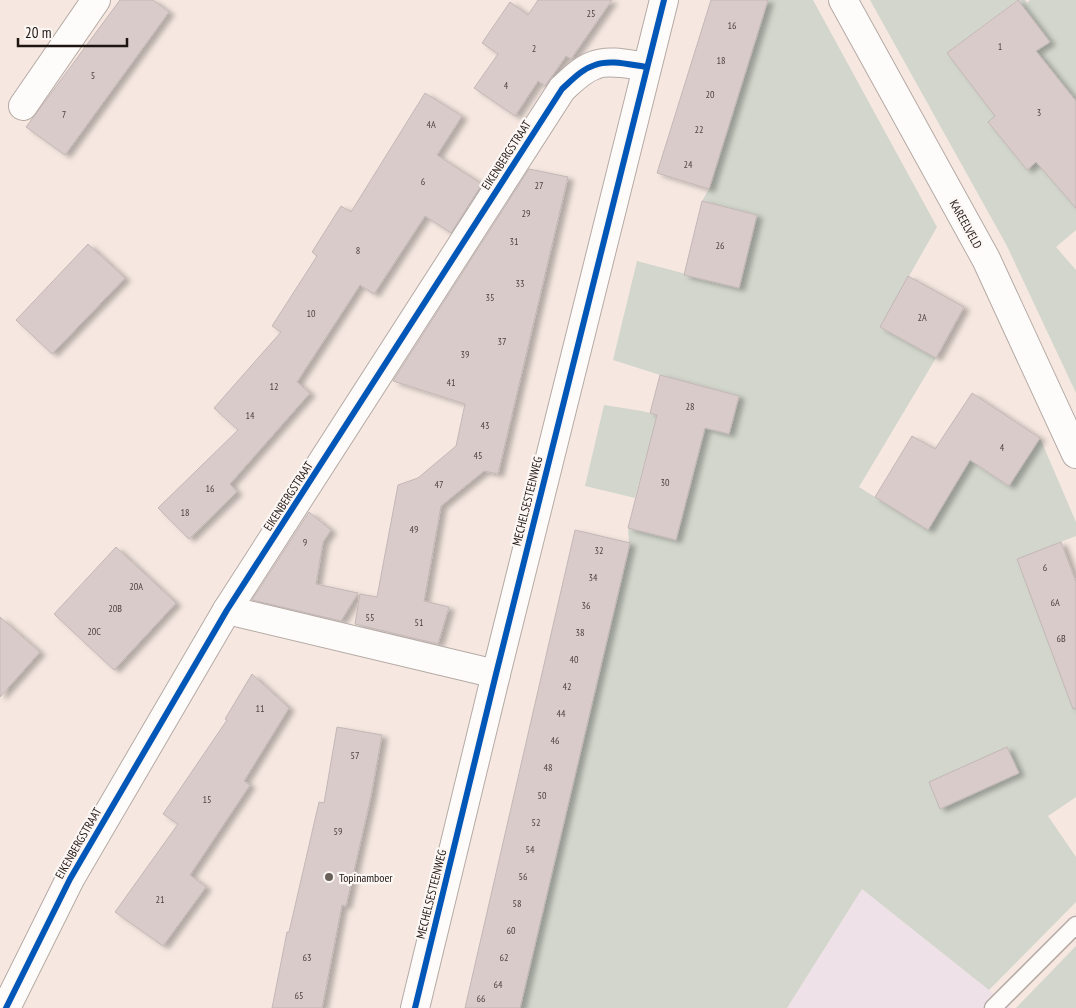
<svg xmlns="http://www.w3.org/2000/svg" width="1076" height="1008" viewBox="0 0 1076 1008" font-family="'PT Sans Narrow',sans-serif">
<defs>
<filter id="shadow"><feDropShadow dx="5.5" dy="3" stdDeviation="2.5" flood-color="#0004"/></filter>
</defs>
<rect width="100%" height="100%" fill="#f6e8e1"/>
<polygon fill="#efe1e8" points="862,889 989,990 1011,1008 787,1008"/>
<g fill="#d2d6cc">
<polygon points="768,0 813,0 937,227 880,327 936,358 859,487 875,497 942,454 984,455 977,465 1008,486 1040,438 1076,522 1076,536 1017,559 1030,592 1076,689 1076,797 1048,816 1076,857 1076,902 989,990 862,889 787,1008 520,1008 629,543 628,528 676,540 695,466 647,453 635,498 585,486 604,405 642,411 729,434 739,396 660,375 613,360 637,261 739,288 757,215 702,201 709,189"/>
<polygon points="870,0 1017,0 947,53 979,95 1049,42 1018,0 1025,0 1027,3 1030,0 1076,0 1076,101 988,122 1027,170 1076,130 1062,192 1076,208 1076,230 1056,247 1076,270 1076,393 1007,246"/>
<polygon points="1076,946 1076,1008 1016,1008"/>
</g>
<g fill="#d8cbca" stroke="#c3b7b6" filter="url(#shadow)">
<polygon points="120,0 153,0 169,12 65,155 26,127"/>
<polygon points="538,0 612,0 571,59 566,56 545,86 538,81 515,116 474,88 498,54 482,43 510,2 528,15"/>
<polygon points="711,0 768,0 709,189 657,173"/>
<polygon points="1018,0 1050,42 1036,51 1076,101 1076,208 1036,162 1027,170 988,122 995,116 947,53"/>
<polygon points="425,93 462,116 437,155 482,184 451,233 425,216 374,294 360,285 297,382 310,393 230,484 237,492 189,539 158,508 238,430 214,408 281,332 272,326 317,256 312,252 341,206 351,212"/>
<polygon points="529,169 568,177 498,474 484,471 441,506 424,601 449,607 438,644 355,624 360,594 377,597 398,485 418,478 456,446 465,404 393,381"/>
<polygon points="702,201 757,215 739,288 684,275"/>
<polygon points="88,244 125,278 52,354 16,320"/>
<polygon points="908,276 964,307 936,358 880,327"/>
<polygon points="660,375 739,396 729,434 705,428 676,540 628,528 657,415 650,413"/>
<polygon points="972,393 1040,438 1009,486 970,460 928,530 875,497 912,436 935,449"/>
<polygon points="309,512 331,530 323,542 316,584 358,593 341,621 252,600"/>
<polygon points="575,530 630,543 520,1008 465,1008"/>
<polygon points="1061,542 1076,582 1076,708 1073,709 1017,559"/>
<polygon points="116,547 176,603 114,670 54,614"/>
<polygon points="0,617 40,652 0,697"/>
<polygon points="252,674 289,708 244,781 250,785 190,875 206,887 163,946 115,912 178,824 163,814 227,720 225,719"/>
<polygon points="337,727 382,735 371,796 346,906 342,905 322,1008 272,1008 287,932 289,932 319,802 324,803"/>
<polygon points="1007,747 1019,773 940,809 929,782"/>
</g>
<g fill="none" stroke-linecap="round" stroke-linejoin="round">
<g stroke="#b5aaa5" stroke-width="19">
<polyline id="service" points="993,1008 1076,925"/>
</g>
<g stroke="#b5aaa5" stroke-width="30">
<g id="minor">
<polyline points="843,0 986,259 1076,454"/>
<polyline points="23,106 96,0"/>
<polyline points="227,610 496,674"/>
<path d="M 6,1008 L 70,879 L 227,610 L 562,89 C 572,80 582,69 595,65 C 610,59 631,65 647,67"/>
</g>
</g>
<g stroke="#b5aaa5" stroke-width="30">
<polyline id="tertiary" points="415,1008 496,674 664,0"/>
</g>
<use href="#service" stroke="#fefcfa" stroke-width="16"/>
<use href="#minor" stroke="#fefcfa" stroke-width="28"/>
<use href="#tertiary" stroke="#fefcfa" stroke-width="28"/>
<g stroke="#fcf7f4" stroke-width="9">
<g id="cycleway">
<path d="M 6,1008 L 70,879 L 227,610 L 562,89 C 572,80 582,69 595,65 C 610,59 631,65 647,67"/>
<polyline points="415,1008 496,674 664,0"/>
</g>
</g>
<use href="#cycleway" stroke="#0057b8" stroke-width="6"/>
</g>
<circle fill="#6a605a" stroke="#fcf7f4" stroke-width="2" cx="329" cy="877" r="5"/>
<g text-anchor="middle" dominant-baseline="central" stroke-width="4.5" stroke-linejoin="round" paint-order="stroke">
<g font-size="10" fill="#4d4340">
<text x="591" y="13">25</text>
<text x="732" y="25">16</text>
<text x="1000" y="46">1</text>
<text x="534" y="48">2</text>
<text x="721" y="60">18</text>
<text x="93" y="75">5</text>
<text x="506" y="85">4</text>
<text x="710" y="94">20</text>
<text x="1039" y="112">3</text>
<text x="64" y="114">7</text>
<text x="431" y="124">4A</text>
<text x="699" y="129">22</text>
<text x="688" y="164">24</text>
<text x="423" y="181">6</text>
<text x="539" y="185">27</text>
<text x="526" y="213">29</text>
<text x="514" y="241">31</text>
<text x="720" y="245">26</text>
<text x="358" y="250">8</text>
<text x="520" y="283">33</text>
<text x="490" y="297">35</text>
<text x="311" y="313">10</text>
<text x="922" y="317">2A</text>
<text x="502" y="341">37</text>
<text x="465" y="354">39</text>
<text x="451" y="382">41</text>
<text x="274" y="386">12</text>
<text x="690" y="406">28</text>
<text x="250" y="415">14</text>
<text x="485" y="425">43</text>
<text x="1002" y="447">4</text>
<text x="478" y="455">45</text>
<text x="665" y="482">30</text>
<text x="439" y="484">47</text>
<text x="210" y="488">16</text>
<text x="185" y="512">18</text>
<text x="414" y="529">49</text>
<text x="305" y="542">9</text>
<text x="599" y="550">32</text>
<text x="1045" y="567">6</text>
<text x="593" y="577">34</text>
<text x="136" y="586">20A</text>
<text x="1055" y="602">6A</text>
<text x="586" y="605">36</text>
<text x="115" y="608">20B</text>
<text x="370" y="617">55</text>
<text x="419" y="622">51</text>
<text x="94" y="631">20C</text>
<text x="580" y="632">38</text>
<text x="1061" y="638">6B</text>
<text x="574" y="659">40</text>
<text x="567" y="686">42</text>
<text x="260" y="708">11</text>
<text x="561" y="713">44</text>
<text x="555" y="740">46</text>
<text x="355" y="755">57</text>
<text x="548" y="767">48</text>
<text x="542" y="795">50</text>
<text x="207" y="799">15</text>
<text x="536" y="822">52</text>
<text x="338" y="831">59</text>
<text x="530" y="849">54</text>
<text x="523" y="876">56</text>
<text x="160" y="899">21</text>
<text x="517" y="903">58</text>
<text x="511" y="930">60</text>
<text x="307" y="957">63</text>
<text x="504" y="957">62</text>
<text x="498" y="984">64</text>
<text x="299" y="995">65</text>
<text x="481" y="998">66</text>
</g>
<g font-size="12" fill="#1f1612" stroke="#fcf7f4">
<text transform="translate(506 155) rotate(-57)">EIKENBERGSTRAAT</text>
<text transform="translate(966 224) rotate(61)">KAREELVELD</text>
<text transform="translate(288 496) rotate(-57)">EIKENBERGSTRAAT</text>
<text transform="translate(527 501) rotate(-76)">MECHELSESTEENWEG</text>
<text transform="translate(78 843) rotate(-60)">EIKENBERGSTRAAT</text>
<text transform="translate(431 894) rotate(-76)">MECHELSESTEENWEG</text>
</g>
<g font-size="12" fill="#1f1612" stroke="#fcf7f4" text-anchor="start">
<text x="339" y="877">Topinamboer</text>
</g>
</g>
<path d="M18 38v8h109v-8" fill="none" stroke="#1f1612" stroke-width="2.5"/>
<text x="25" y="38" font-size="15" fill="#1f1612" stroke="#fcf7f4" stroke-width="4" paint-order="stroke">20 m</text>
</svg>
